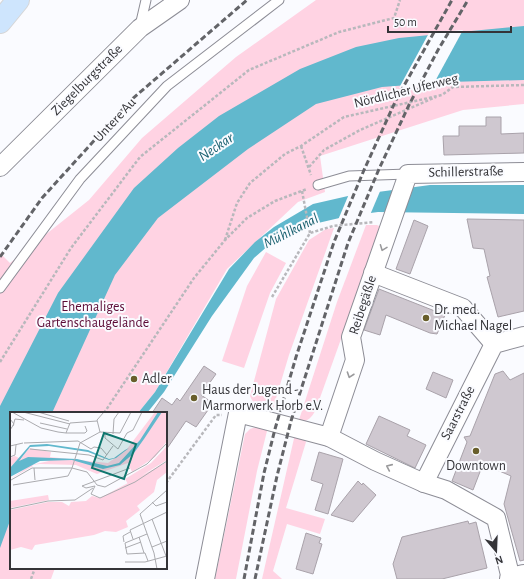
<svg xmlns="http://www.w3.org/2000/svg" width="524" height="579" viewBox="0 0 524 579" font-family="'Alegreya Sans',sans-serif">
<rect width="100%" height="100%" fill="#fafbff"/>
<g fill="#ffd3e3">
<polygon points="316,0 524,0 524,104 463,110 320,156 325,192 298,202 227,269 155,392 138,413 11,413 11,568 55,568 51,579 0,579 0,253 10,263 89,200 142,138 236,57"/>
<path d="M 366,225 L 377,225 L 381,227 L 316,409 C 312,418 308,421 298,423 L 337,302 Z"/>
<path d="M 334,228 L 289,355 L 271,415 C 260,410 255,407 250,396 L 276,299 L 309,240 L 326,229 Z"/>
<polygon points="266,252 286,263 270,293 244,368 222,361 247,286"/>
<polygon points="256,427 268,427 257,471 236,579 215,579 245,434 250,429"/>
<polygon points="295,434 304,439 306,442 286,508 325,519 320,534 287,524 273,571 282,579 262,579"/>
</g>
<g fill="#61b8cd">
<polygon points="524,26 524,80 449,82 382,87 316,104 248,149 158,218 115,275 52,413 11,413 11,518 0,548 0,406 58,293 134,188 178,148 219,116 300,69 356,47 399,38"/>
<polygon points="430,185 524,185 524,214 378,212 348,216 318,223 277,238 254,258 212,316 164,392 147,413 138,413 155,392 229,269 255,242 274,227 313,204 348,196"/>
</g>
<g fill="#fafbff">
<polygon points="463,30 433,85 399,88 429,33"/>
<polygon points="381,189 370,215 338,220 349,194"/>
</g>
<g fill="#cfc8d0" stroke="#a9a2aa">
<polygon points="486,117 501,117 501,134 524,133 524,153 444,155 443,136 459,136 459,126 486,126"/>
<polygon points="467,219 524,220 524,311 498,317 487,277 490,276 484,249 473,248"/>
<polygon points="414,220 428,226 410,274 396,269"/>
<polygon points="379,289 445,315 437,334 430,333 386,315 380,335 364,330"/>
<polygon points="204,366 216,374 201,395 213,403 196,427 186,421 166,450 166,413 152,413 162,398 172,405 177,398 180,401"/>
<polygon points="503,371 510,380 524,373 524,560 520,561 504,504 511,476 483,464 473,490 452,481 467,442 464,437 470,436 495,374"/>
<polygon points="433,372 453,380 446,398 426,389"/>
<polygon points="379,416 410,430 407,436 426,445 415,468 366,444"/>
<polygon points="319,452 343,459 328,514 315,510 323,484 311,480"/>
<polygon points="358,481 362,485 363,483 376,495 353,522 331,515"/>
<polygon points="468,521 469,524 476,522 487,568 442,579 397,579 393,564 402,537"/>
<polygon points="306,533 321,538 319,543 322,544 313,574 296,569"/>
</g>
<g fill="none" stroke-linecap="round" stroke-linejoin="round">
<g stroke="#8d8d96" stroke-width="11">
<g id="lane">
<polyline points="140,26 146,0"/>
<polyline points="318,185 349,176 408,174"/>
<polyline points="0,288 80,179 167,86 279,0"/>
</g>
</g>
<g stroke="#8d8d96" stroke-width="20">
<g id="street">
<polyline points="0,167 140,28 180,0"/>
<polyline points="373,273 463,308 494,344"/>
<polyline points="329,437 355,360 351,337 408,174 524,172"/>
<polyline points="424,483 494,344 524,336"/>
<polyline points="205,579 238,413 329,437 375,461 424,483 446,490 496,518 511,579"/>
</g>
</g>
<g stroke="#8d8d96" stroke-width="24">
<polyline id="secondary" points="511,579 524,576"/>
</g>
<g stroke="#d6d6d7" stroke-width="24">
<polyline id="primary" points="0,22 18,0"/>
</g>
<g stroke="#b8b8bc" stroke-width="2.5" stroke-dasharray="3 2" stroke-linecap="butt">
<polyline points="301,146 311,175"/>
<polyline points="309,167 324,150 360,130 436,97"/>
<polyline points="302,191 310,233"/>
<polyline points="225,240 237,203 250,183 285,154 301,146 344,117 442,95 453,87 524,85"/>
<polyline points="272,297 310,233 333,226 374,222"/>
<polyline points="0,362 71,248 140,157 249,70 339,32 394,18 400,0"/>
<polyline points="104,413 194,278 225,240 247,218 275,201 307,189"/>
<polyline points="166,483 216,415 222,415"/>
<polyline points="31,579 35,568"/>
</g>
<use href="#lane" stroke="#fff" stroke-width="9"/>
<use href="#street" stroke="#fff" stroke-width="18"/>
<use href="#secondary" stroke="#fff" stroke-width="22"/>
<use href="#primary" stroke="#cee5fd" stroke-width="22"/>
<g stroke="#636468" stroke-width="3" stroke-dasharray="6 3" stroke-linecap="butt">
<polyline points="0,257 42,198 131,100 247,0"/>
<polyline points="244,579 264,473 275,429 296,357 334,242 364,170 396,100 452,0"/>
<polyline points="255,579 277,476 291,421 348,243 379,169 409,105 438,50 468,0"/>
</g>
</g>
<defs><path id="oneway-chevron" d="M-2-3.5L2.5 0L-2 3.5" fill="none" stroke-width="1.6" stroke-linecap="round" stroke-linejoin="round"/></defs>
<g stroke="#9a9a9c">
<use href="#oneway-chevron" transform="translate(383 248) rotate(111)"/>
<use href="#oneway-chevron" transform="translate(350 375) rotate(109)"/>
<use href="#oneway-chevron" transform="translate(389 467) rotate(-156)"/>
</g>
<g fill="#685e2b" stroke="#fafbff" stroke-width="1.5">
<circle cx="426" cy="318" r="4"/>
<circle cx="134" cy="379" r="4"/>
<circle cx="194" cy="398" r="4"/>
<circle cx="476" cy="451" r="4"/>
</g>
<g text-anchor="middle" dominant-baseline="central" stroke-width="4" stroke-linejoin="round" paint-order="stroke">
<g font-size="14" fill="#343438" stroke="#fafbff">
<text transform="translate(87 80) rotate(-45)">Ziegelburgstraße</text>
<text transform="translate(406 91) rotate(-14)">Nördlicher Uferweg</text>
<text transform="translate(115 120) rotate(-47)">Untere Au</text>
<text transform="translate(466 172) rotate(-1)">Schillerstraße</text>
<text transform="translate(363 305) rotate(-72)">Reibegäßle</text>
<text transform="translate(458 413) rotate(-63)">Saarstraße</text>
</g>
<g font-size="14" fill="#5c0b36" stroke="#fafbff">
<text x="93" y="307">Ehemaliges<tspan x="93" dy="16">Gartenschaugelände</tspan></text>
</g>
<g font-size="14" fill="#343438" stroke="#fafbff" text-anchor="start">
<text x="434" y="310">Dr. med.<tspan x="434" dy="16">Michael Nagel</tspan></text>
<text x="142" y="379">Adler</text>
<text x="202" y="390">Haus der Jugend -<tspan x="202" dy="16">Marmorwerk Horb e.V.</tspan></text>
<text x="476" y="466" text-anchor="middle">Downtown</text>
</g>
<g font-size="15" font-style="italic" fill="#1a6170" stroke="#fafbff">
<text transform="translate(216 147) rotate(-34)">Neckar</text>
<text transform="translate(291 231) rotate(-27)">Mühlkanal</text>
</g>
</g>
<g transform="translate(10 412)">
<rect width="157" height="157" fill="#fafbff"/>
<path d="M 145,0 L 157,0 L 157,29 L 145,45 L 122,60 L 118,51 L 87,62 L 66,53 L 30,52 L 22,53 L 23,54 L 0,67 L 21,53 L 39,49 L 18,45 L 11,50 L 7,48 L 0,56 L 0,46 L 5,44 L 11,47 L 19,36 L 41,40 L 40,45 L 98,51 L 117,37 ZM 157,34 L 157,48 L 118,72 L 115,67 L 141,51 ZM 157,50 L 157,60 L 147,68 L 144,80 L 127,94 L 130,98 L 116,109 L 118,115 L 106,120 L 95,119 L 84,123 L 25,133 L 22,138 L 11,135 L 0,138 L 0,98 L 38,90 L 52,90 L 59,94 L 61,90 L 76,89 L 82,84 L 90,86 ZM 38,83 L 39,88 L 0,96 L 0,89 Z" fill="#ffd3e3"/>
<path d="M 148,0 L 152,0 L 134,27 L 124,41 L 110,53 L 93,57 L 62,48 L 30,49 L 0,65 L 0,56 L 20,33 L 37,32 L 78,38 L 99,47 L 104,46 L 115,38 L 119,36 L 106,46 L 99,48 L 78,40 L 39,34 L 20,35 L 9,49 L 18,45 L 67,47 L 97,54 L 109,51 L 130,28 Z" fill="#61b8cd"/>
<path fill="none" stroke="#ababaf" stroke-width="1" d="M 2,0 L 31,16 L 48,20 L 56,21 L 60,11M 13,0 L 60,12M 28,0 L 59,9M 0,7 L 4,12 L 0,18M 30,11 L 57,17M 60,11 L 87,9M 3,14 L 5,7 L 14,8M 90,20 L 110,21 L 121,0M 90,20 L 87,8 L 94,0M 56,21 L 75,21 L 77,19 L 75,14M 95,22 L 95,26 L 108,37 L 117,21 L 123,18 L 132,0M 103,22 L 104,7 L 109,0M 14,31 L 68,29 L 81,37 L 84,35M 0,34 L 13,31M 84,35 L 91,36 L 97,43M 20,37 L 79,43 L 93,48 L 103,34M 0,45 L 5,43 L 6,33M 24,56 L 25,68M 62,56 L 70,31 L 90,20M 1,68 L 22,56 L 62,56 L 77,60 L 87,73 L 95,75 L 137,52 L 157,31M 3,73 L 58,64 L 62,56M 85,74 L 81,82 L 90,86 L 125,70 L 157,49M 85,74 L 76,76 L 72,74 L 120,56M 142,90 L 146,94 L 157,90M 0,97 L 38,89 L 65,88 L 83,76M 142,107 L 156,144M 137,122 L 115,131 L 117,142 L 135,141 L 138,149M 129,125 L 134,141M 123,127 L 120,118 L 157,100M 114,130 L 113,124 L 120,120M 142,135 L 157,129M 115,136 L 131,130M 115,150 L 135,150 L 157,144M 147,157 L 144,141 L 130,102 L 157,78"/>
<path fill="#0f766e" fill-opacity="0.15" stroke="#0f766e" stroke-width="2" d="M 94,21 L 126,32 L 114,67 L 82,56 Z"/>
<rect width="157" height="157" fill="none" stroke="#343438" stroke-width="2"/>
</g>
<g transform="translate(496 551) rotate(161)" stroke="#fafbff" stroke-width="3" paint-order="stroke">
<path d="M0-3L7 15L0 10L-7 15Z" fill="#343438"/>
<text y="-6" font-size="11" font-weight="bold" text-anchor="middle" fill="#343438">N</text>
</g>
<path d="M388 26v6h123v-6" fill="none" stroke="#343438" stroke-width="2"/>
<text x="394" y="26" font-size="12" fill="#343438" stroke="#fafbff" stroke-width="3" paint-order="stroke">50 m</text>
</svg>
